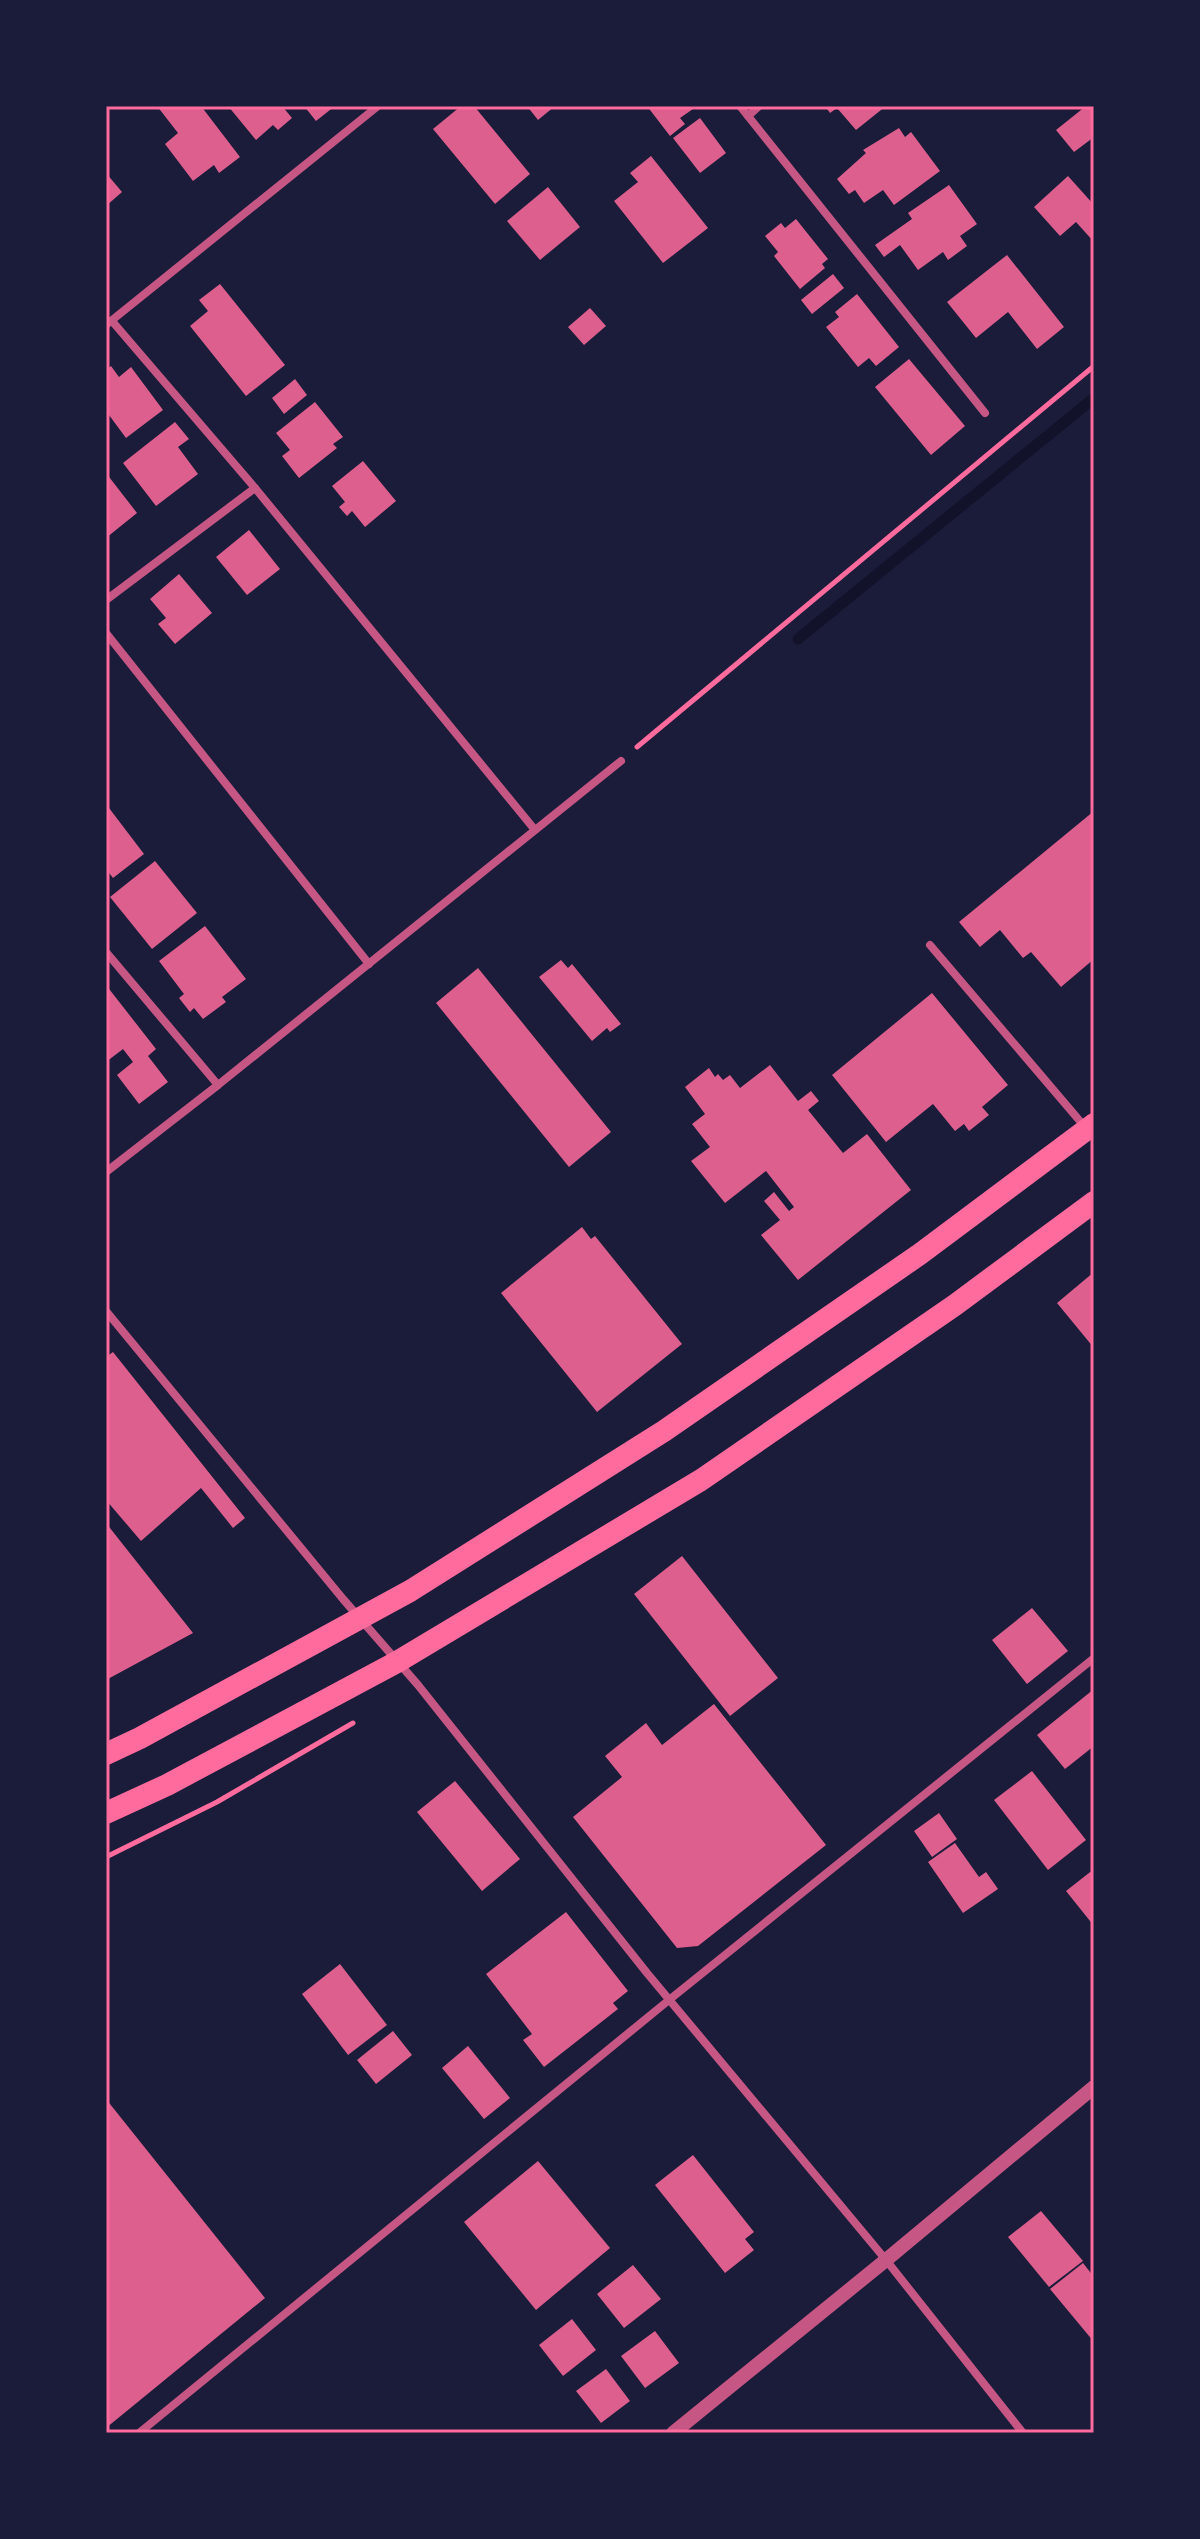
<svg xmlns="http://www.w3.org/2000/svg" width="1200" height="2539" viewBox="0 0 1200 2539" font-family="'Fira Sans',sans-serif">
<rect width="100%" height="100%" fill="#1b1b3a"/>
<g fill="none" stroke-linecap="round" stroke-linejoin="round">
<polyline stroke="#12122b" stroke-width="11" points="798,639 1094,398"/>
</g>
<g fill="#dd5f8e">
<polygon points="157,106 201,106 240,157 219,173 214,165 193,181 165,144 178,133"/>
<polygon points="228,106 282,106 292,118 278,130 273,125 256,140"/>
<polygon points="304,106 335,106 316,121"/>
<polygon points="461,106 474,106 530,174 495,204 433,129"/>
<polygon points="527,106 555,106 538,120"/>
<polygon points="647,106 690,106 693,109 680,118 685,124 670,136"/>
<polygon points="825,106 886,106 856,130 837,108 830,113"/>
<polygon points="1086,106 1094,106 1094,137 1074,152 1056,130"/>
<polygon points="700,118 726,153 700,173 673,138"/>
<polygon points="899,128 905,137 911,132 940,171 894,205 883,190 864,203 855,190 849,194 837,179 866,153 863,150"/>
<polygon points="651,156 708,228 663,263 614,201 638,182 630,173"/>
<polygon points="106,173 122,192 106,206"/>
<polygon points="1068,176 1094,205 1094,242 1076,222 1060,236 1034,207"/>
<polygon points="949,185 977,224 960,236 967,246 948,260 943,252 918,270 900,245 884,257 875,245 912,219 908,213"/>
<polygon points="548,187 580,227 540,260 507,221"/>
<polygon points="796,219 828,259 822,264 825,268 800,289 774,256 778,252 765,236 781,223 785,228"/>
<polygon points="1007,255 1064,327 1037,349 1008,312 976,338 947,302"/>
<polygon points="833,274 844,288 812,314 801,300"/>
<polygon points="220,284 285,365 246,396 190,326 208,311 199,300"/>
<polygon points="857,294 899,347 876,366 869,358 858,367 826,327 839,317 835,312"/>
<polygon points="590,308 606,326 584,345 568,327"/>
<polygon points="909,359 965,426 931,455 875,387"/>
<polygon points="111,366 119,377 131,367 163,410 126,438 106,411 106,370"/>
<polygon points="295,379 307,395 284,414 272,398"/>
<polygon points="315,402 343,437 333,444 337,448 299,478 282,456 290,450 276,433"/>
<polygon points="175,422 189,439 178,447 198,474 156,506 123,463"/>
<polygon points="363,461 396,501 365,527 352,511 347,516 339,507 345,502 332,486"/>
<polygon points="106,473 137,513 106,538"/>
<polygon points="249,530 280,569 247,595 216,557"/>
<polygon points="179,574 212,613 175,644 158,624 166,618 150,599"/>
<polygon points="106,804 144,854 113,878 106,869"/>
<polygon points="1094,811 1094,959 1061,987 1031,952 1023,958 1000,930 980,947 959,922"/>
<polygon points="155,861 197,913 152,949 110,897"/>
<polygon points="205,926 246,979 222,997 226,1002 203,1019 194,1008 190,1012 179,998 184,994 159,961"/>
<polygon points="561,960 568,968 572,964 621,1024 610,1032 607,1028 592,1041 539,977"/>
<polygon points="478,968 611,1132 569,1167 436,1003"/>
<polygon points="106,985 156,1049 148,1056 168,1082 139,1104 117,1075 133,1062 123,1049 106,1062"/>
<polygon points="932,993 1008,1085 982,1107 989,1115 969,1131 964,1124 955,1131 933,1104 886,1142 832,1075"/>
<polygon points="770,1065 798,1101 811,1091 819,1101 808,1110 843,1153 867,1134 911,1190 798,1280 761,1235 780,1220 764,1201 774,1192 789,1211 794,1207 766,1171 725,1203 691,1161 710,1147 692,1124 705,1114 685,1087 709,1068 715,1077 718,1074 723,1080 730,1075 740,1088"/>
<polygon points="582,1227 591,1239 595,1236 682,1344 597,1412 501,1293"/>
<polygon points="1094,1272 1094,1348 1057,1303"/>
<polygon points="113,1352 245,1518 233,1528 201,1488 141,1541 106,1500 106,1357"/>
<polygon points="106,1523 193,1633 106,1680"/>
<polygon points="682,1556 778,1678 730,1716 634,1594"/>
<polygon points="1032,1608 1068,1651 1027,1684 992,1640"/>
<polygon points="1094,1689 1094,1746 1065,1769 1037,1735"/>
<polygon points="714,1704 826,1845 698,1946 677,1948 573,1817 622,1777 605,1756 646,1723 662,1745"/>
<polygon points="1032,1771 1086,1840 1048,1870 994,1800"/>
<polygon points="455,1781 520,1859 482,1891 417,1812"/>
<polygon points="939,1813 957,1839 932,1857 914,1831"/>
<polygon points="955,1843 979,1877 986,1872 998,1889 963,1913 928,1862"/>
<polygon points="1094,1869 1094,1926 1066,1891"/>
<polygon points="566,1912 628,1991 613,2003 618,2009 544,2067 523,2040 532,2034 486,1974"/>
<polygon points="340,1964 387,2025 348,2055 302,1994"/>
<polygon points="393,2031 412,2055 376,2084 357,2060"/>
<polygon points="468,2046 510,2098 484,2119 442,2068"/>
<polygon points="106,2099 265,2298 106,2428"/>
<polygon points="693,2155 754,2232 745,2239 754,2250 725,2273 655,2185"/>
<polygon points="538,2161 610,2248 536,2310 464,2222"/>
<polygon points="1041,2211 1083,2261 1049,2287 1008,2237"/>
<polygon points="1083,2263 1094,2277 1094,2342 1050,2289"/>
<polygon points="633,2265 661,2299 624,2328 597,2294"/>
<polygon points="572,2319 596,2350 563,2376 539,2345"/>
<polygon points="655,2331 679,2363 645,2388 621,2356"/>
<polygon points="606,2369 630,2401 601,2423 576,2391"/>
</g>
<g fill="none" stroke-linecap="round" stroke-linejoin="round">
<g stroke="#ff6b9d" stroke-width="5">
<polyline points="637,747 1094,366"/>
<polyline points="106,1857 217,1802 353,1723"/>
</g>
<g stroke="#c65784" stroke-width="8">
<polyline points="740,106 985,413"/>
<polyline points="748,116 759,106"/>
<polyline points="112,321 255,488 535,830"/>
<polyline points="106,325 378,106"/>
<polyline points="106,600 255,488"/>
<polyline points="106,633 369,964"/>
<polyline points="930,945 1085,1127"/>
<polyline points="106,952 218,1085 106,1172"/>
<polyline points="218,1085 621,761"/>
<polyline points="106,1311 343,1599 418,1685 647,1973 886,2260 1023,2433"/>
<polyline points="139,2433 669,2000 1094,1658"/>
</g>
<polyline stroke="#c65784" stroke-width="14" points="673,2433 886,2260 1094,2087"/>
<g stroke="#ff6b9d" stroke-width="22">
<polyline points="106,1754 140,1738 410,1591 664,1431 920,1254 1094,1124"/>
<polyline points="106,1813 167,1785 397,1662 701,1480 955,1305 1094,1202"/>
</g>
</g>
<rect width="1200" height="2539" fill="none" stroke="#1b1b3a" stroke-width="216"/>
<rect x="108" y="108" width="984" height="2323" fill="none" stroke="#ff6b9d" stroke-width="3"/>
</svg>
